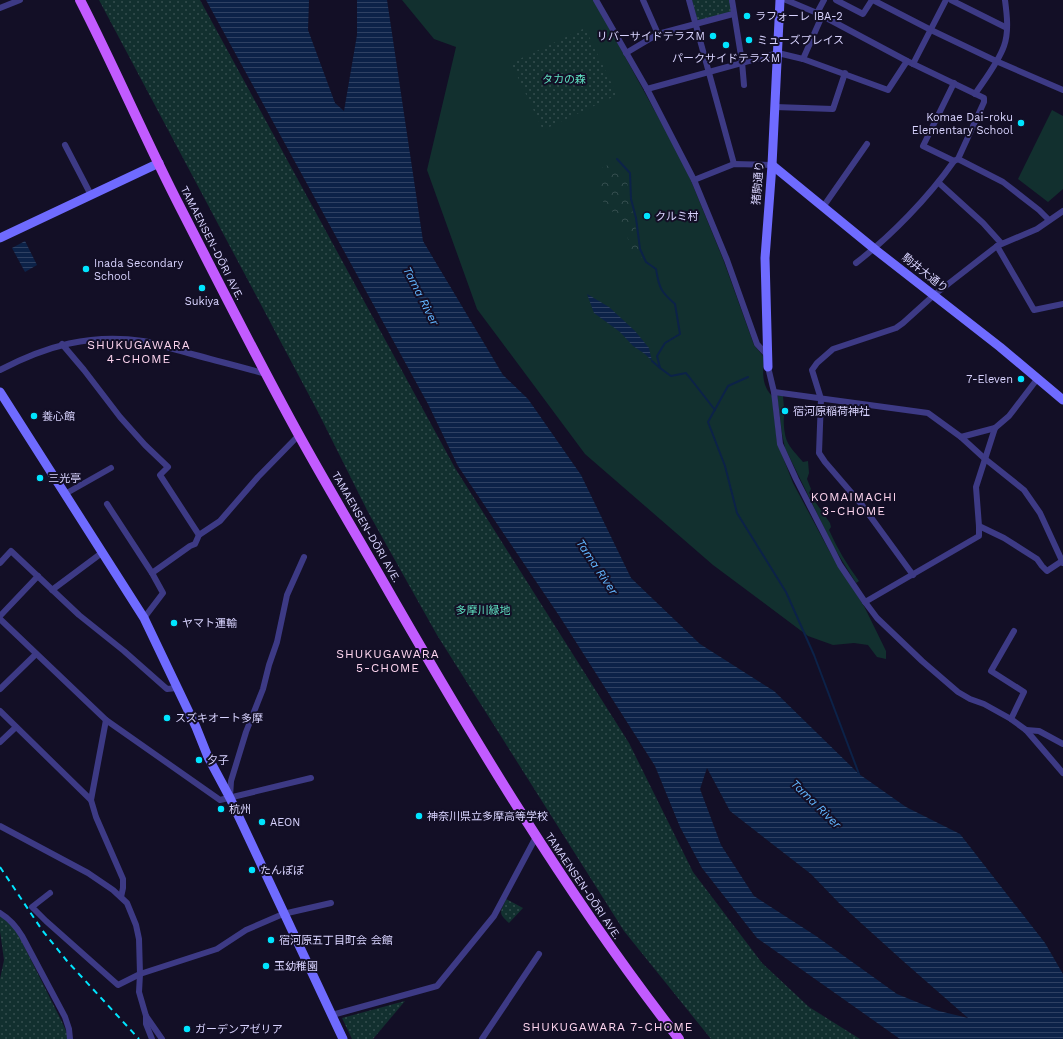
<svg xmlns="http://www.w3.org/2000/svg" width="1063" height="1039" viewBox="0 0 1063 1039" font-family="'Work Sans','Noto Sans JP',sans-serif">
<defs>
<pattern id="forest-crowns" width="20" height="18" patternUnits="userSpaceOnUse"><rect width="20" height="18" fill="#12302f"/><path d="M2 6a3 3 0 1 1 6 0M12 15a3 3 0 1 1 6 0" fill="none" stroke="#344d4e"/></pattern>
<pattern id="park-dots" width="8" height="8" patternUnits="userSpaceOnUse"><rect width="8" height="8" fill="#12302f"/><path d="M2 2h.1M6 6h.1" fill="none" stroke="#344d4e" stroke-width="1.8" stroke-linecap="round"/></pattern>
<pattern id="water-rules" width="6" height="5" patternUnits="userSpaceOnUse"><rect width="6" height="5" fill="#0c2248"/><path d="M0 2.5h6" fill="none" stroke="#2f4163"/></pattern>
</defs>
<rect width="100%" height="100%" fill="#130f26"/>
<g fill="#12302f">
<path d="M 402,0 L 594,0 L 685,166 L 723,259 L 754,345 L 764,357 C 763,372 761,384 772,396 L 777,442 L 793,483 L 831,554 L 864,606 L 886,651 L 886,659 L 877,657 L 868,645 L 854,643 L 833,645 L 808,636 L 713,565 L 585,454 L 477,309 L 427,170 L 456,47 L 434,39 Z"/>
<polygon points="1052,110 1063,116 1063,189 1048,202 1018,179"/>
<path d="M 777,395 L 783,396 L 784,408 L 786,410 C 782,416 784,434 787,441 C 790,448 798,456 803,462 L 808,461 L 809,473 L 807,479 L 811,489 L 809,493 L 830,523 L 831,527 L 829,530 C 837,548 847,565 859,581 L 856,583 L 833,546 L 785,448 L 782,434 Z"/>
</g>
<polygon fill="url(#forest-crowns)" points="612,163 627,174 628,197 635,220 637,244 643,262 637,264 631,252 627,235 622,222 600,198 600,169"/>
<g fill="url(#park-dots)">
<polygon points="99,0 200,0 455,468 629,743 693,872 762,963 809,1007 860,1039 711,1039 624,931 437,635 368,512 318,412"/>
<polygon points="692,0 730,0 732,11 729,13 699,21 697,19"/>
<polygon points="585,28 617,95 543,130 511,63"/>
<path d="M 506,899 L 523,908 L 509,923 C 498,913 500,913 506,899 Z"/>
<polygon points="0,916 5,918 16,930 63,1024 67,1033 67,1039 0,1039 0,979 4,960 0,931"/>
<polygon points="405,1001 373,1039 352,1039 342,1018"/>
</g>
<g fill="url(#water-rules)" fill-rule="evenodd">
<path d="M 206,0 L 309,0 L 308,30 L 335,103 L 344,111 L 357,35 L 357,0 L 387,0 L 423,241 L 503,375 L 528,399 L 581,475 L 631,578 L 700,644 L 774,691 L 859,774 L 906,807 L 960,834 L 1045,943 L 1063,974 L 1063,1039 L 900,1039 L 757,938 L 702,868 L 680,827 L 655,766 L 560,617 L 458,466 L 428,404 ZM 707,768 L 730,811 L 811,874 L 840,904 L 903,961 L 968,1018 L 939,1011 L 897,994 L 816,936 L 754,896 L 721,845 L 700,789 Z"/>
<polygon points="25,241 37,265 25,272 12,248"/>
<polygon points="587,294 609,307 635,331 649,348 652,361 645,354 633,346 620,332 594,313"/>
</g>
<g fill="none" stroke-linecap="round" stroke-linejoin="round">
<g stroke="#0c2248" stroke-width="2">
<path d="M 617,159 L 630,173 L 631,199 L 636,218 L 640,249 L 646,262 L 656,269 C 659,288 661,292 675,304 L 680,334 L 665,343 L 657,356 L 660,368 L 671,376 L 686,373 L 715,410"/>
<polyline points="652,361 660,368"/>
<polyline points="748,377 728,386 708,422 725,466 737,513 786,592 814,655 859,774"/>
</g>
<g stroke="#3d3a85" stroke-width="6">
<polyline points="596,0 647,89 694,180 727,260 757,344 768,356"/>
<polyline points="643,0 658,34"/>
<polyline points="689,0 734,164"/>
<polyline points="732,0 742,62 744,85"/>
<path d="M 786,0 L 817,13 L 907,61 L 984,98 L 984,102 L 958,159 L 954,161 C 929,197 891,236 856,263"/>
<polyline points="836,0 863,14 872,0"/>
<polyline points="873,0 931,30 996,61 1063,90"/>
<polyline points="951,0 1007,28"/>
<polyline points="0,8 20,0"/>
<polyline points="817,13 824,0"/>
<polyline points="626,53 658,34 733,14"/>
<polyline points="803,59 822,16"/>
<polyline points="913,64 946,0"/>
<polyline points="954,83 923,146 954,161"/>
<polyline points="647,89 778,53 803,59 888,90 907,61"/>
<path d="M 975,94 C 985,79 998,63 1004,46 C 1009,32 1007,15 1005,0"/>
<polyline points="775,107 833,109 845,73"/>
<polyline points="65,145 91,195"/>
<polyline points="958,159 1003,182 1039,210 1049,220"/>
<polyline points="694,180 734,164 772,165"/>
<polyline points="939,183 983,223 1001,243"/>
<polyline points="823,207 867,144"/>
<polyline points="997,246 1034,310 1063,304"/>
<polyline points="62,344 84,370 120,417 145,445 168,467 160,475 199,535"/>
<polyline points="768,367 774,392 780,444 796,479 840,565 865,602 877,618 922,661 958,692 970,699 984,704 1011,719 1026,730 1063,773"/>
<path d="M 0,370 C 46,346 91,333 143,341 C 156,343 168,348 181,351 C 209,359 238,366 266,374"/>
<polyline points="774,392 928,413 961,437 984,458 1024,490 1040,513 1063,563"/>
<polyline points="961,437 995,428"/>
<polyline points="65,494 111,468"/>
<polyline points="107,504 152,573 163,593 144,618"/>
<polyline points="979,526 1004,538 1037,559 1042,566 1047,571 1062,561 1063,559"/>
<polyline points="0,563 11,551 79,615 124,651 167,689 177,688"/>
<polyline points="152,573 190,546 195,544 199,535 220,521 258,477 299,435"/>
<polyline points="913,575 862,505 825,462 819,453 821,399 812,370 817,363 833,349 896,328 903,323 934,295 997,246 1037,229 1063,211"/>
<polyline points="52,590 103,552"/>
<polyline points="865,602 979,536 979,526 976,487 995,428 1009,416 1038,378"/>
<polyline points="0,616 38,576"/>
<polyline points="0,619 106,720 220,800 311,778"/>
<polyline points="0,689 36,654"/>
<polyline points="0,711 91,800 96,817 123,879 123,888 121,897"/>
<polyline points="1011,719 1024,692 991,671 1014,631"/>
<polyline points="1026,730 1039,731 1063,744"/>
<polyline points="0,742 16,727"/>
<polyline points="230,797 231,781 246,732 263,689 269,665 277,642 287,595 304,557"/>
<polyline points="91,800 106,720"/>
<polyline points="0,826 88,873 113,890 127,903 136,925 139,939 140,974 139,992 146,1016 162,1039"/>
<polyline points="50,893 32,907 46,921 118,985 140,974 217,949 246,930 283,914 331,903"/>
<path d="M 0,913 C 10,919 16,926 22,936 L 65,1017 L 69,1029 L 70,1039"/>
<polyline points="332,1015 437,986 494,916 536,837"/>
<polyline points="146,1016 146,1024 152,1039"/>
<polyline points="482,1039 539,954"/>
</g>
<g stroke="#6f6bff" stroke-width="9">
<polyline points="772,165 877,251 1000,347 1063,400"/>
<polyline points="0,238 159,163"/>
<polyline points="768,367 765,258 772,165 780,0"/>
<polyline points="0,392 144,618 196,727 208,757 230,798 343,1039"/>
</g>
<path stroke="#c25bff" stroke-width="10" d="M 80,0 C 115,68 145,139 180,207 C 219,283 258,361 300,437 C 326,484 354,531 381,578 C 472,737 566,894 679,1039"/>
<polyline stroke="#00e5ff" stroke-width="2" stroke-dasharray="6 5" stroke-linecap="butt" points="0,867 42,930 67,961 139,1039"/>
</g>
<g fill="#00e5ff" stroke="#130f26" stroke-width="1.5">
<circle cx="747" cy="16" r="4"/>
<circle cx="713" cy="36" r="4"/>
<circle cx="749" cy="40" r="4"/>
<circle cx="726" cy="45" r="4"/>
<circle cx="1021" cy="123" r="4"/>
<circle cx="647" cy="216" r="4"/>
<circle cx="86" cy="269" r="4"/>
<circle cx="202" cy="288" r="4"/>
<circle cx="1021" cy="379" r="4"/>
<circle cx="785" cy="411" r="4"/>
<circle cx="34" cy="416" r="4"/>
<circle cx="40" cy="478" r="4"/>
<circle cx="174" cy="623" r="4"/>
<circle cx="167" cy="718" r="4"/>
<circle cx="199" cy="760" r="4"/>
<circle cx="221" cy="809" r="4"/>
<circle cx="419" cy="816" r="4"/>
<circle cx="262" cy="822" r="4"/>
<circle cx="252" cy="870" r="4"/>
<circle cx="271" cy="940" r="4"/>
<circle cx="266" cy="966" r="4"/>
<circle cx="187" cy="1029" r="4"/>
</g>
<g text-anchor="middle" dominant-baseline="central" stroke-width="4" stroke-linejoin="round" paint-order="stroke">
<g font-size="11" fill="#d9d4ff" stroke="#130f26" text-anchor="start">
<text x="755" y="16">ラフォーレ IBA-2</text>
<text x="705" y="36" text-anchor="end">リバーサイドテラスM</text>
<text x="757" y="40">ミューズプレイス</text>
<text x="726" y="58" text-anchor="middle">パークサイドテラスM</text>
<text x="1013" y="117" text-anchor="end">Komae Dai-roku<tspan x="1013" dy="13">Elementary School</tspan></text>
<text x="655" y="216">クルミ村</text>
<text x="94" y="263">Inada Secondary<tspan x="94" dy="13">School</tspan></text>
<text x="202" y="301" text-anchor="middle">Sukiya</text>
<text x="1013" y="379" text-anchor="end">7-Eleven</text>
<text x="793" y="411">宿河原稲荷神社</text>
<text x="42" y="416">養心館</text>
<text x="48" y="478">三光亭</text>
<text x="182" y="623">ヤマト運輸</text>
<text x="175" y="718">スズキオート多摩</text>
<text x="207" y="760">夕子</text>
<text x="229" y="809">杭州</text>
<text x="427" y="816">神奈川県立多摩高等学校</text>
<text x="270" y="822">AEON</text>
<text x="260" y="870">たんぽぽ</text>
<text x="279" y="940">宿河原五丁目町会 会館</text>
<text x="274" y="966">玉幼稚園</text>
<text x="195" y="1029">ガーデンアゼリア</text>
</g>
<g font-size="11" fill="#5fe0c0" stroke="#130f26">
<text x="564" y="79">タカの森</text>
<text x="483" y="610">多摩川緑地</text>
</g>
<g font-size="11" fill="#d9d4ff" stroke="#130f26">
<text transform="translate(758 183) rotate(-85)">猪駒通り</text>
<text transform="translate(212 243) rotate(63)">TAMAENSEN-DŌRI AVE.</text>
<text transform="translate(925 273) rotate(38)">駒井大通り</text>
<text transform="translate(366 527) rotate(60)">TAMAENSEN-DŌRI AVE.</text>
<text transform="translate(583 886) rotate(56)">TAMAENSEN-DŌRI AVE.</text>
</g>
<g font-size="12" font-style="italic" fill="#62b6ff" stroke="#130f26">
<text transform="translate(421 296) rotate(63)">Tama River</text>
<text transform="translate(597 567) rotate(56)">Tama River</text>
<text transform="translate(816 804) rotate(44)">Tama River</text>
</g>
<g font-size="12" letter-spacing="1" fill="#ffd6f0" stroke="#130f26">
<text x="139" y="345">SHUKUGAWARA<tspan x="139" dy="14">4-CHOME</tspan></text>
<text x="854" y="497">KOMAIMACHI<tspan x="854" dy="14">3-CHOME</tspan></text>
<text x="388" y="654">SHUKUGAWARA<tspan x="388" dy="14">5-CHOME</tspan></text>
<text x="608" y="1027">SHUKUGAWARA 7-CHOME</text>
</g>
</g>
</svg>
